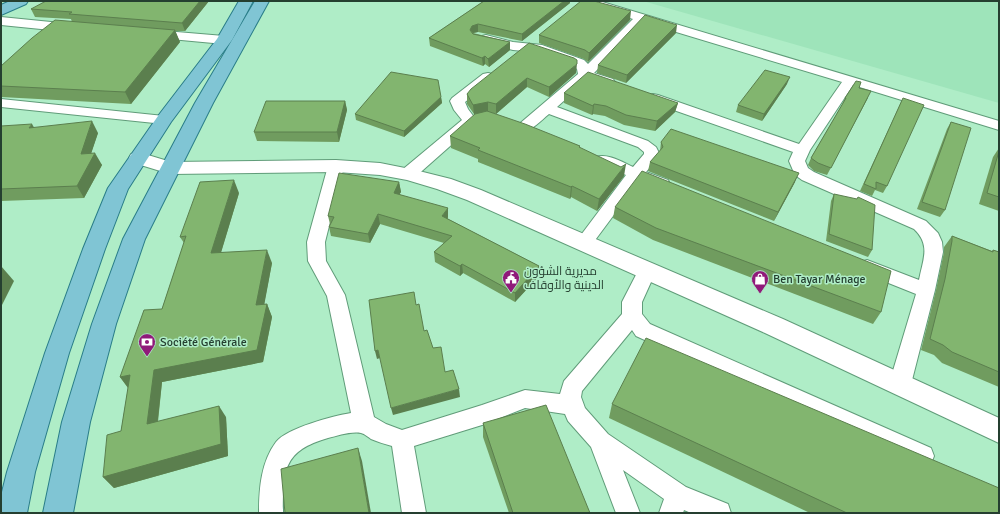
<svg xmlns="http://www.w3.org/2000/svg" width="1000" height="514" viewBox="0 0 1000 514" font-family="Signika,Cairo,sans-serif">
<rect width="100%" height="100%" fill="#afedc7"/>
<polygon fill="#9ee4ba" points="643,1 999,1 999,103"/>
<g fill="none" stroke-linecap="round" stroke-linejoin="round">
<g stroke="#609c79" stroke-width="2">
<g id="minor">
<path d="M 581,1 L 599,1 L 999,121 L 999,130 L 853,85 L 810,150 L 805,161 L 808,168 L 814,172 L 926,221 L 938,233 L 942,242 L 943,252 L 935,290 L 911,384 L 907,390 L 900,393 L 893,390 L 889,384 L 916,294 L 861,272 L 858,267 L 861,262 L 867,260 L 919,280 C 923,259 931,245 914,229 L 802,180 L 795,175 L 789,161 L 793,152 L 648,101 L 646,98 L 648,95 L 653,94 L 658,95 L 799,144 L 842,82 L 643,22 L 594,73 L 613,79 L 615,82 L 613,85 L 608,86 L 587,80 L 557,107 L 648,141 L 656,147 L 660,155 L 646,172 L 668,180 L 670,184 L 668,188 L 662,189 L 639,181 L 590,247 L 584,249 L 578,247 L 575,243 L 626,175 L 596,163 L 594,160 L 596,157 C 608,153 622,162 633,167 L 644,154 L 644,152 L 638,147 L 549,114 C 540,121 530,134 518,131 L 516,128 L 518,125 L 578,74 L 577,69 L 574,66 L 535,52 L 513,50 L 482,42 L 480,39 L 482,36 L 486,35 L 513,42 L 542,45 L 584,60 L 588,64 L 633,19 L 583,3 Z"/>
<polygon points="1,17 71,24 75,25 77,28 75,31 71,32 1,25"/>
<polygon points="153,30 224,36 228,37 230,40 228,43 224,44 149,37 147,34 149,31"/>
<polygon points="488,73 493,74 495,77 493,80 465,102 468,109 477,121 475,124 414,178 408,179 402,178 400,174 402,170 462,120 454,110 450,101 452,98 483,74"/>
<polygon points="1,99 164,116 169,117 171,120 169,123 164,124 1,107"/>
<path d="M 336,161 L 342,162 L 344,166 L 325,242 L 326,261 L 345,295 L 374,417 L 386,424 L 402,430 L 482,405 L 525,390 L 560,394 L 564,381 L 622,314 L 622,302 L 638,271 L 641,266 L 647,264 L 653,266 L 656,271 L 642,302 L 642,314 L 650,324 L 931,448 L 934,456 L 931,464 L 923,467 L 915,464 L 636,336 L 632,330 L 582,391 L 581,397 L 585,408 L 608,434 L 686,487 L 728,504 L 731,513 L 691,513 L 684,510 L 683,513 L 659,513 L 664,499 L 623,470 L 640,513 L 616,513 L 591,447 L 568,421 L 565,414 L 525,408 L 482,425 L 414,446 L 426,513 L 402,513 L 392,446 C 385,444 378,442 371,439 C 368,437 365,434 361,433 C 351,431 337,436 328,438 C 283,451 283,470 283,513 L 259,513 C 259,489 261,462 276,442 C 287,428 333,416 351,413 L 327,296 L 308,261 L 307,242 L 328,166 L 330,162 Z"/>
</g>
</g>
<g stroke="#609c79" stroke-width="2">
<polygon id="secondary" points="138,152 171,162 336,160 380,163 415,170 451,179 481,190 783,319 999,418 999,443 765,333 467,200 437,189 407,180 380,175 336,172 170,174 131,162 129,158 131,154"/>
</g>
<g stroke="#297d88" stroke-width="2">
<g id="primary">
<polygon points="10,1 28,1 26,4 1,15 1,5"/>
<polygon points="239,1 253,1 232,40 171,122 128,189 105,249 69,353 35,472 27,513 1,513 1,496 7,472 45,353 83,249 108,188 158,116 217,39"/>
<polygon points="255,1 269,1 213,103 145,239 116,324 90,422 73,513 43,513 62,422 92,324 123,239 195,103"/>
</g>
</g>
<use href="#minor" fill="#fff" fill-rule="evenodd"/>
<use href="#secondary" fill="#fff" fill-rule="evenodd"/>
<use href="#primary" fill="#80c5d4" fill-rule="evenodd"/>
</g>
<g fill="#709c5f">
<polygon points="209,1 185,31 175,31 180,42 131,104 1,97 1,66 72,22 71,19 35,17 31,9"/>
<polygon points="484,1 570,1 570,3 522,41 478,32 473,33 510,42 510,50 489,67 485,64 483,66 430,46 429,38"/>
<polygon points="630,20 588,62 584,59 539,43 539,35"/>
<polygon points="676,33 626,83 597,73 598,65"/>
<polygon points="529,43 576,73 549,97 527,87 496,114 487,112 580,146 580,148 624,176 597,211 571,197 570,199 478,162 478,159 451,148 450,136 479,113 474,114 467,104 467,94"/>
<polygon points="787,84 762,121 736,112 738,105"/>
<polygon points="859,88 868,98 827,175 814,171 808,165 811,158 842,105 845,98"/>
<polygon points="564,93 678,103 675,112 655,131 624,125 605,116 593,114 592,115 564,103"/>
<polygon points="441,97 442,103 404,137 356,120 355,114"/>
<polygon points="903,98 887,186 883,193 875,190 872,196 860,191"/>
<polygon points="345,101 347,110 339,142 257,141 254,132"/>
<polygon points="951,122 945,210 940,217 917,209 947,129"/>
<polygon points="1,126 98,133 91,153 102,165 84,198 1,201"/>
<polygon points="661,142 795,182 774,221 648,171 650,162 660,151"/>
<polygon points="999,148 999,211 979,204 993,157"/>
<polygon points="399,182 401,192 399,194 448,217 448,219 539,266 539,276 515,302 463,273 460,276 435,262 434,252 444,243 380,224 370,243 331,236 329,227 330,224 328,216"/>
<polygon points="239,193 221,252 272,263 264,304 267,304 272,317 263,362 162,382 158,422 226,417 228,456 114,488 103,477 121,431 128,388 120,377 162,309 184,243 180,237"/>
<polygon points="834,194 872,250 868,257 826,241 831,201"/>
<polygon points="615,207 881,312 873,324 653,240 613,218"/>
<polygon points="952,236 992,251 993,250 999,252 999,387 942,363 934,355 921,350 936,290 944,252 944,247"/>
<polygon points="612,404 999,513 810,513 609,418"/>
<polygon points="483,423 590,513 509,513 483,437"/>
</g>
<g fill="#5b7f4e">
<polygon points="200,1 209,1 185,31 182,23"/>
<polygon points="564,1 570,1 570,3 522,41 522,34"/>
<polygon points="631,11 630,20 588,62 589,53"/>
<polygon points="478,24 478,32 473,33 470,30 472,26"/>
<polygon points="677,25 676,33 626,83 627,75"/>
<polygon points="175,30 180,42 131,104 125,92"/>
<polygon points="510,42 510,50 489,67 488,59"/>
<polygon points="485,56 485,64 483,66 482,58"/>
<polygon points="577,64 576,73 549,97 549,87"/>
<polygon points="790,77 787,84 762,121 764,114"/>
<polygon points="527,78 527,87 496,114 496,104"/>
<polygon points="441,97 442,103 404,137 404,131"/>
<polygon points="345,101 347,110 339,142 337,132"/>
<polygon points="488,102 488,112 474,114 473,105"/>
<polygon points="678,103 675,112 655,131 657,121"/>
<polygon points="594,104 593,114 592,115 593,106"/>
<polygon points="92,121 98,133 87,166 81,154"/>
<polygon points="32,124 39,136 29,128"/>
<polygon points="95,153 102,165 84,198 77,186"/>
<polygon points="626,164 624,176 597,211 599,199"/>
<polygon points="799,173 795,182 774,221 778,212"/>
<polygon points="234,180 239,193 217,266 211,253"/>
<polygon points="399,182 401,192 395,202 394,193"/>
<polygon points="572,186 571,197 570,199 571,187"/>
<polygon points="448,208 448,217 443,225 442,216"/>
<polygon points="378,214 380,224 370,243 368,234"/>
<polygon points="267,250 272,263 262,317 256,305"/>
<polygon points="462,264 463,273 460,276 460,266"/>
<polygon points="1,266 14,281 1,307"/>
<polygon points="539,266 539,276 515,302 515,293"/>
<polygon points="267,304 272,317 263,362 162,382 156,436 147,424 154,370"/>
<polygon points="378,350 380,358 377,359 375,351"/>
<polygon points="130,375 129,389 120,377"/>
<polygon points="459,389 460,397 393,415 391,408"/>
<polygon points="219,406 226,417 228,456 114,488 103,477"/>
<polygon points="358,448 362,461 371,513 369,513"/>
</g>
<g fill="#82b56f" stroke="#5b7f4e">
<polygon points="46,1 200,1 182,23 69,14 72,12 31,9"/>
<polygon points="484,1 564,1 522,34 478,24 472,26 470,30 473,34 510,42 488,59 485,56 482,58 429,38"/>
<polygon points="581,1 594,1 631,11 589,53 585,50 539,35"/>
<polygon points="645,15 677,25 627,75 598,65"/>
<polygon points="55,20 175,30 125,92 1,86 1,66 32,38"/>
<polygon points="529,43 574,58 577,60 577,64 549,87 527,78 496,104 488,102 473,105 467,94 471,89"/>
<polygon points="765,70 790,77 764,114 738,105"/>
<polygon points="391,72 438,80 441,97 404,131 355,114"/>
<polygon points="588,72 678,103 657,121 626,115 606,106 594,104 593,106 564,93"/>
<polygon points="856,81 861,82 859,88 871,91 831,168 818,163 811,158 846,98 845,98"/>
<polygon points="903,98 924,105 887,186 876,182 876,189 864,184"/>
<polygon points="266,101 345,101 337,132 254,132"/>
<polygon points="487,111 525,124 580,146 579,147 621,167 626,164 599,199 572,186 571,187 478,150 480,148 450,136 475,114"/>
<polygon points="92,121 81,154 95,153 77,186 1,189 1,126 32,124 29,128"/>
<polygon points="951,122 971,128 945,210 922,202"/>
<polygon points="671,129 799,173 778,212 650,162 663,147 661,142"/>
<polygon points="999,151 999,197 987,193"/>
<polygon points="642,171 891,271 881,312 656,228 615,207"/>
<polygon points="339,173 399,182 394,193 448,208 442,216 539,266 515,293 462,264 460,266 434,252 452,236 378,214 368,234 329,227 334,217 328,216"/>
<polygon points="234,180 211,253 267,250 256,305 267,304 257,350 154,370 147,424 219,406 221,444 103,477 107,435 121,431 130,375 120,377 144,310 162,309 186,236 180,237 200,182"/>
<polygon points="834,194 857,199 858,197 875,205 872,250 829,234"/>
<polygon points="952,236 993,252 993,250 999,252 999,372 952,352 943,345 930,339 945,279 952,241"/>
<polygon points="414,292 416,305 419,304 424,331 427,330 433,348 441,347 445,372 453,370 459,389 391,408 378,350 375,351 369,300"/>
<polygon points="646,338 999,488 999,513 847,513 612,404"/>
<polygon points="546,405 590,513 513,513 483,423"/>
<polygon points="358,448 369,513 285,513 281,469"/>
</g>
<defs>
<g id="civic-pin" transform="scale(0.9)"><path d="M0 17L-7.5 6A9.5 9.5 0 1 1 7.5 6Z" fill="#901a7a" stroke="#afedc7"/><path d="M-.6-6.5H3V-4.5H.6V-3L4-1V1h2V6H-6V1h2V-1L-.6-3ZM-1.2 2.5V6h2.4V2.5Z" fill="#fff"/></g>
<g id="shop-pin" transform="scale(0.9)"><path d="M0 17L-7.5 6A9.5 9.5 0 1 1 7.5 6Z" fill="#901a7a" stroke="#afedc7"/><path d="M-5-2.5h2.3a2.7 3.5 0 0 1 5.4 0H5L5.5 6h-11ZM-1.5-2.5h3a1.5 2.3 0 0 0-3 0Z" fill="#fff"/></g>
<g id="bank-pin" transform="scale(0.9)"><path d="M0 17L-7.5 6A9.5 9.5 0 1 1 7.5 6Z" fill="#901a7a" stroke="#afedc7"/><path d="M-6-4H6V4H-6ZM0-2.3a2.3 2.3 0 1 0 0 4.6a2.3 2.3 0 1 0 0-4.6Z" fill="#fff"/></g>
</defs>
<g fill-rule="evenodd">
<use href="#civic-pin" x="511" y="278"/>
<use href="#shop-pin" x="760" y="279"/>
<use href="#bank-pin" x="147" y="342"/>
</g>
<g text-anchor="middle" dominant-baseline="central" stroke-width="3" stroke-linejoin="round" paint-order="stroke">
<g font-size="12" fill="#253f30" stroke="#afedc7" text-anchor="start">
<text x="524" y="271">مديرية الشؤون<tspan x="524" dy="14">الدينية والأوقاف</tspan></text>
<text x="773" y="279">Ben Tayar Ménage</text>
<text x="160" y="342">Société Générale</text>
</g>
</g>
<rect width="1000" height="514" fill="none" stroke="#253f30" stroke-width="4"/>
</svg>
